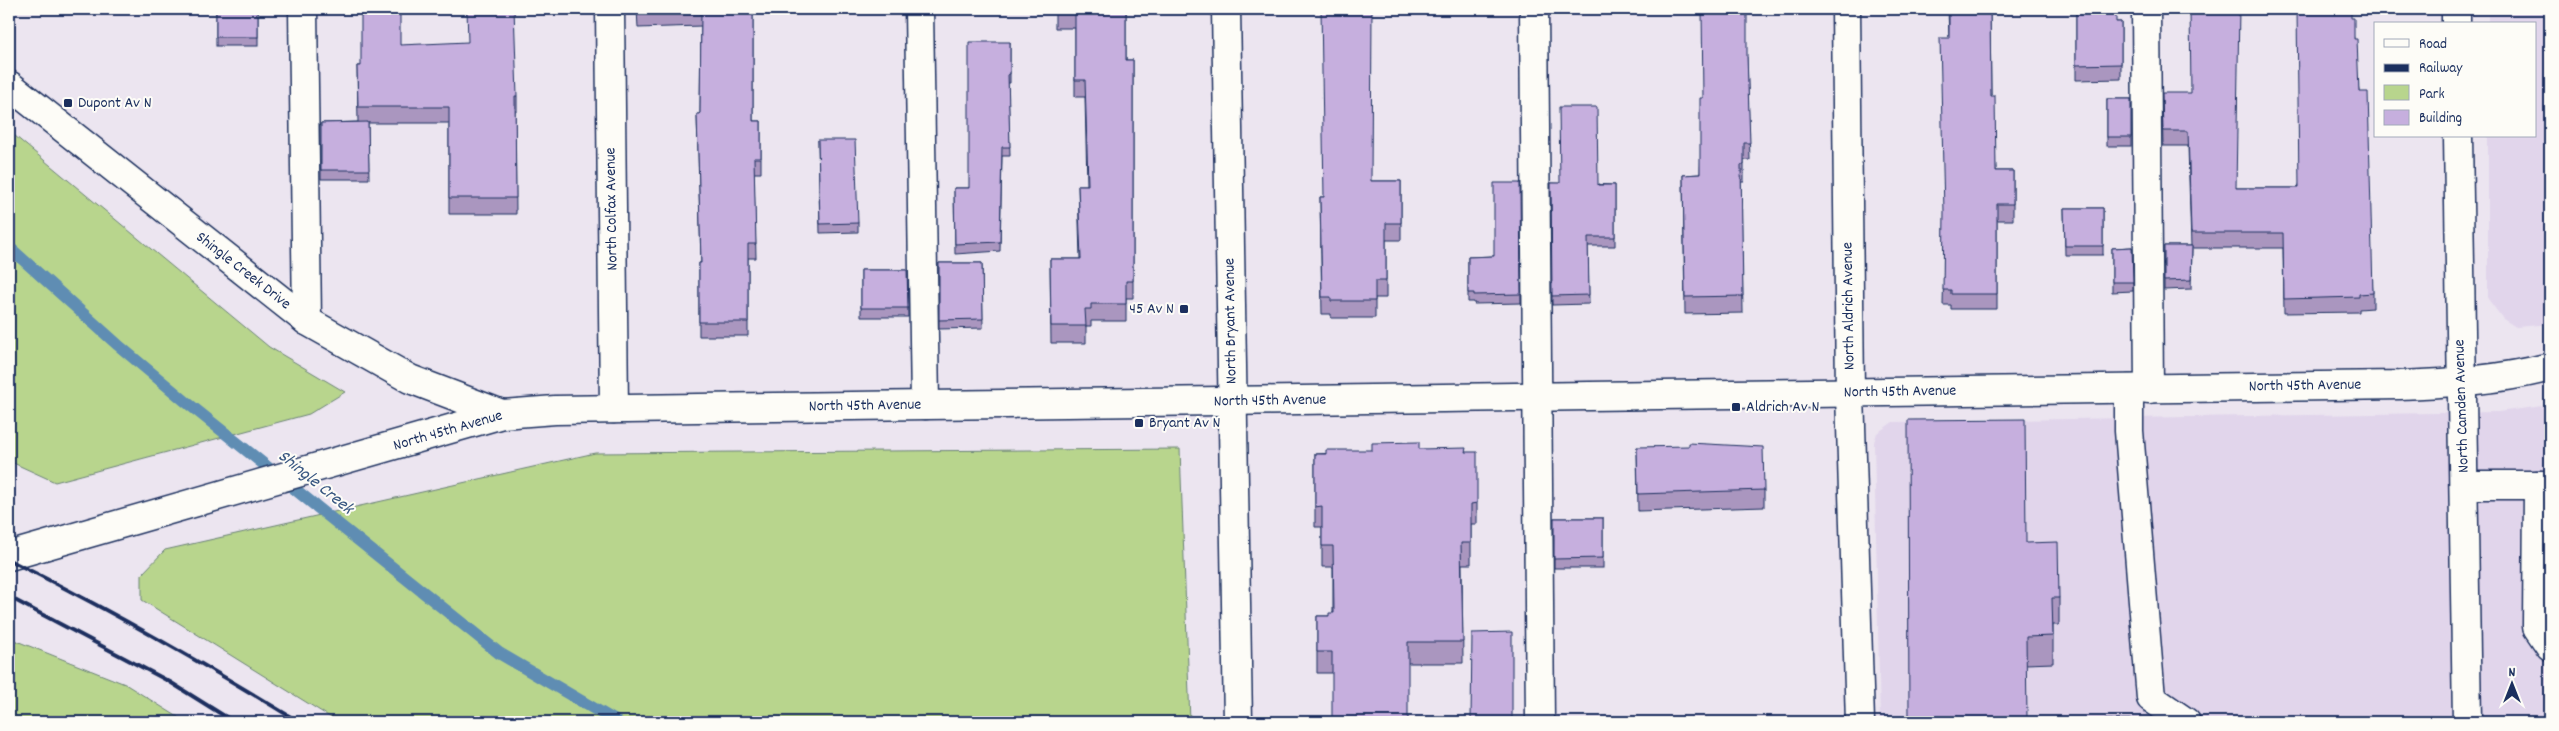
<svg xmlns="http://www.w3.org/2000/svg" width="2559" height="731" viewBox="0 0 2559 731" font-family="Dekko,sans-serif">
<rect width="100%" height="100%" fill="#ece5f0"/>
<filter id="ink" filterUnits="userSpaceOnUse"><feTurbulence type="fractalNoise" baseFrequency=".02" numOctaves="2"/><feDisplacementMap in="SourceGraphic" scale="10" xChannelSelector="R" yChannelSelector="G"/><feConvolveMatrix kernelMatrix="1 2 1 2 8 2 1 2 1" color-interpolation-filters="sRGB"/></filter>
<g filter="url(#ink)">
<g fill="#e1d5eb">
<polygon points="2488,9 2550,9 2550,324 2516,327 2503,319 2488,299 2488,136 2535,136 2535,24 2488,24"/>
<polygon points="2550,405 2550,722 1880,722 1874,442 1877,433 1893,422 2498,412"/>
</g>
<g fill="#b8d58d" stroke="#6a8276">
<polygon points="9,131 269,347 345,392 309,414 55,482 9,461"/>
<polygon points="1180,449 1190,722 338,722 142,600 142,574 165,550 595,453"/>
<polygon points="9,638 125,684 186,722 9,722"/>
</g>
<g fill="none" stroke-linecap="round" stroke-linejoin="round">
<polyline stroke="#5e8db3" stroke-width="12" points="9,247 118,345 185,401 499,653 617,722"/>
<g stroke="#1b2f5e" stroke-width="31">
<g id="minor">
<polyline points="303,9 307,321"/>
<polyline points="610,9 614,409"/>
<polyline points="919,9 925,405"/>
<polyline points="1226,9 1238,722"/>
<polyline points="1534,9 1540,722"/>
<polyline points="1846,9 1850,393 1860,722"/>
<polyline points="2146,9 2149,389"/>
<polyline points="2456,9 2456,24"/>
<polyline points="9,85 307,321 410,379 502,414"/>
<polyline points="2458,136 2467,722"/>
<polyline points="2129,389 2129,431 2151,698 2186,722"/>
<polyline points="2465,485 2538,485"/>
<polyline points="2550,485 2538,485 2537,627 2550,646"/>
<path d="M 9,556 L 502,414 L 555,410 L 2400,385 C 2451,383 2500,380 2550,367"/>
</g>
</g>
<use href="#minor" stroke="#fdfcf7" stroke-width="28"/>
<g stroke="#1b2f5e" stroke-width="4">
<path d="M 9,560 C 109,609 204,664 299,722"/>
<polyline points="9,597 170,682 234,722"/>
</g>
</g>
<g fill="#aa96bf" stroke="#1b2f5e">
<rect x="216" y="9" width="42" height="37"/>
<polygon points="637,9 753,9 753,121 761,121 761,173 754,173 756,258 748,258 748,336 699,336 699,263 701,263 697,114 700,114 701,26 638,28"/>
<polygon points="859,9 904,9 903,13 873,13 873,9"/>
<polygon points="934,9 986,9 985,11 935,12"/>
<polygon points="1055,9 1126,9 1126,60 1133,60 1133,298 1126,298 1126,321 1091,321 1091,326 1086,326 1086,343 1051,343 1050,259 1080,259 1078,185 1087,185 1085,97 1075,97 1075,28 1055,28"/>
<polygon points="1948,9 1992,9 1990,10 1991,96 1996,171 2013,171 2013,220 1997,220 1997,309 1951,309 1951,305 1943,305 1949,38"/>
<polygon points="2076,9 2116,22 2121,22 2121,79 2076,80"/>
<polygon points="2351,18 2354,39 2359,92 2373,293 2373,308 2359,309 2359,312 2284,313 2283,248 2192,248 2191,289 2164,290 2164,246 2191,246 2188,146 2163,146 2162,93 2236,188 2298,188"/>
<polygon points="1010,42 1010,83 1008,83 1010,156 1002,156 1000,251 955,254 954,188 969,188"/>
<polygon points="400,45 517,96 517,111 515,111 516,214 449,214 449,123 368,123 369,179 321,179 321,123 358,122 357,66 361,66"/>
<polygon points="1747,57 1750,160 1744,160 1744,182 1741,182 1743,313 1685,314 1683,175 1700,174 1703,98"/>
<rect x="2107" y="99" width="24" height="47"/>
<polygon points="818,140 858,223 858,232 820,233"/>
<polygon points="1371,181 1401,181 1401,240 1386,240 1386,298 1375,298 1375,318 1331,318 1331,314 1322,314 1320,197 1324,197"/>
<polygon points="1520,183 1521,303 1474,304 1474,302 1468,302 1468,257 1494,256"/>
<polygon points="1551,183 1615,185 1615,246 1588,246 1589,304 1552,305"/>
<polygon points="2064,208 2103,208 2103,255 2065,255"/>
<polygon points="2132,247 2133,291 2112,292 2112,248"/>
<polygon points="939,263 982,263 983,328 939,329"/>
<polygon points="861,270 907,270 908,317 861,317"/>
<polygon points="1637,447 1764,490 1764,507 1638,511"/>
<polygon points="1419,449 1466,452 1477,503 1477,524 1471,524 1471,564 1462,564 1463,663 1408,663 1332,673 1317,673 1317,616 1329,616 1333,613 1333,567 1322,567 1322,527 1315,527 1315,454"/>
<rect x="1554" y="518" width="49" height="50"/>
<polygon points="2026,543 2059,598 2059,625 2053,625 2053,663 2026,664 1909,722"/>
</g>
<g fill="#c6afde" stroke="#1b2f5e">
<rect x="216" y="9" width="42" height="28"/>
<polygon points="467,9 514,9 517,96 515,96 516,198 449,198 449,107 358,107 357,66 361,66 361,10 400,10 400,45 468,42"/>
<polygon points="638,9 753,9 753,121 761,121 761,158 754,158 756,244 748,244 748,322 699,322 699,263 701,263 697,114 700,114 701,12 638,13"/>
<polygon points="1055,9 1126,9 1126,60 1133,60 1133,281 1126,281 1126,304 1091,304 1091,309 1085,309 1086,326 1051,326 1050,259 1081,259 1078,185 1088,185 1085,80 1075,80 1075,11 1055,11"/>
<polygon points="1321,9 1372,9 1371,181 1401,181 1401,223 1386,223 1386,281 1375,281 1375,301 1331,301 1331,297 1322,297 1320,197 1324,197"/>
<polygon points="1702,9 1747,9 1747,55 1750,143 1744,143 1744,165 1741,165 1743,296 1685,297 1683,175 1700,174 1700,98 1703,98"/>
<polygon points="1949,9 1990,9 1991,96 1995,96 1996,171 2013,171 2013,204 1997,204 1997,294 1951,294 1951,290 1943,290 1944,212 1940,38 1949,38"/>
<polygon points="2076,9 2116,9 2116,22 2121,22 2121,64 2076,65"/>
<polygon points="2190,9 2239,9 2236,188 2299,188 2297,9 2351,9 2351,18 2354,18 2354,39 2357,39 2359,92 2368,92 2373,293 2359,294 2359,297 2284,299 2283,233 2191,233 2188,131 2163,131 2162,93 2191,93"/>
<polygon points="969,42 1010,42 1010,74 1008,74 1010,147 1002,147 1000,242 955,244 954,188 969,188"/>
<rect x="2107" y="99" width="24" height="38"/>
<polygon points="1559,107 1597,107 1598,185 1615,185 1615,237 1588,237 1589,295 1552,296 1551,183 1560,183"/>
<polygon points="368,122 369,170 321,170 321,123"/>
<polygon points="818,140 855,140 858,223 820,224"/>
<polygon points="1494,183 1520,183 1521,294 1474,295 1474,293 1468,293 1468,257 1494,256"/>
<polygon points="2064,208 2103,208 2103,246 2065,246"/>
<polygon points="2164,246 2192,246 2191,280 2164,281"/>
<polygon points="2132,247 2133,282 2112,282 2112,248"/>
<polygon points="939,263 982,263 983,319 939,320"/>
<polygon points="861,270 907,270 908,308 861,308"/>
<polygon points="2025,419 2026,543 2058,542 2059,598 2052,598 2053,636 2026,637 2027,720 2179,719 2179,722 1909,722 1908,420"/>
<polygon points="1419,442 1419,449 1466,448 1465,452 1477,452 1477,503 1471,504 1471,543 1461,543 1463,642 1408,642 1408,722 1332,722 1332,652 1317,652 1317,616 1329,616 1329,613 1334,613 1333,546 1322,546 1322,506 1315,507 1315,454 1326,454 1326,450 1372,450 1372,443"/>
<polygon points="1689,443 1763,447 1764,490 1638,494 1637,447 1689,446"/>
<polygon points="1554,518 1603,518 1603,558 1554,559"/>
<polygon points="1512,632 1512,722 1471,722 1472,633"/>
</g>
</g>
<g fill="#1b2f5e" stroke="#fdfcf7" stroke-width="2">
<rect x="63" y="98" width="10" height="10" rx="2.5"/>
<rect x="1179" y="304" width="10" height="10" rx="2.5"/>
<rect x="1731" y="402" width="10" height="10" rx="2.5"/>
<rect x="1134" y="418" width="10" height="10" rx="2.5"/>
</g>
<g text-anchor="middle" dominant-baseline="central" stroke-width="4" stroke-linejoin="round" paint-order="stroke">
<g font-size="16" fill="#1b2f5e" stroke="#fdfcf7" text-anchor="start">
<text x="78" y="103">Dupont Av N</text>
<text x="1174" y="309" text-anchor="end">45 Av N</text>
<text x="1746" y="407">Aldrich Av N</text>
<text x="1149" y="423">Bryant Av N</text>
</g>
<g font-size="16" fill="#1b2f5e" stroke="#fdfcf7">
<text transform="translate(612 209) rotate(-91)">North Colfax Avenue</text>
<text transform="translate(243 271) rotate(38)">Shingle Creek Drive</text>
<text transform="translate(1849 306) rotate(-91)">North Aldrich Avenue</text>
<text transform="translate(1231 321) rotate(-91)">North Bryant Avenue</text>
<text transform="translate(2305 386) rotate(-1)">North 45th Avenue</text>
<text transform="translate(1900 392) rotate(-1)">North 45th Avenue</text>
<text transform="translate(1270 401) rotate(-1)">North 45th Avenue</text>
<text transform="translate(865 406) rotate(-1)">North 45th Avenue</text>
<text transform="translate(2462 406) rotate(-92)">North Camden Avenue</text>
<text transform="translate(448 431) rotate(-16)">North 45th Avenue</text>
</g>
<g font-size="18" font-style="italic" fill="#375681" stroke="#fdfcf7">
<text transform="translate(315 483) rotate(39)">Shingle Creek</text>
</g>
</g>
<rect width="2559" height="731" fill="none" stroke="#fdfcf7" stroke-width="30"/>
<rect x="15" y="15" width="2529" height="701" fill="none" stroke="#1b2f5e" stroke-width="2" filter="url(#ink)"/>
<rect x="2374" y="22" width="162" height="115" fill="#fdfcf7" stroke="#a3aaba"/>
<rect x="2384" y="39" width="25" height="8" fill="#fdfcf7" stroke="#a3aaba"/>
<text x="2419" y="48" font-size="15" fill="#1b2f5e">Road</text>
<rect x="2384" y="64" width="25" height="8" fill="#1b2f5e" stroke="#a3aaba"/>
<text x="2419" y="72" font-size="15" fill="#1b2f5e">Railway</text>
<rect x="2384" y="85" width="25" height="15" fill="#b8d58d" stroke="#a3aaba"/>
<text x="2419" y="98" font-size="15" fill="#1b2f5e">Park</text>
<rect x="2384" y="110" width="25" height="15" fill="#c6afde" stroke="#a3aaba"/>
<text x="2419" y="122" font-size="15" fill="#1b2f5e">Building</text>
<g transform="translate(2512 684)" stroke="#fdfcf7" stroke-width="4" paint-order="stroke">
<path d="M0-4L9 19L0 12L-9 19Z" fill="#1b2f5e"/>
<text y="-8" font-size="14" font-weight="bold" text-anchor="middle" fill="#1b2f5e">N</text>
</g>
</svg>
